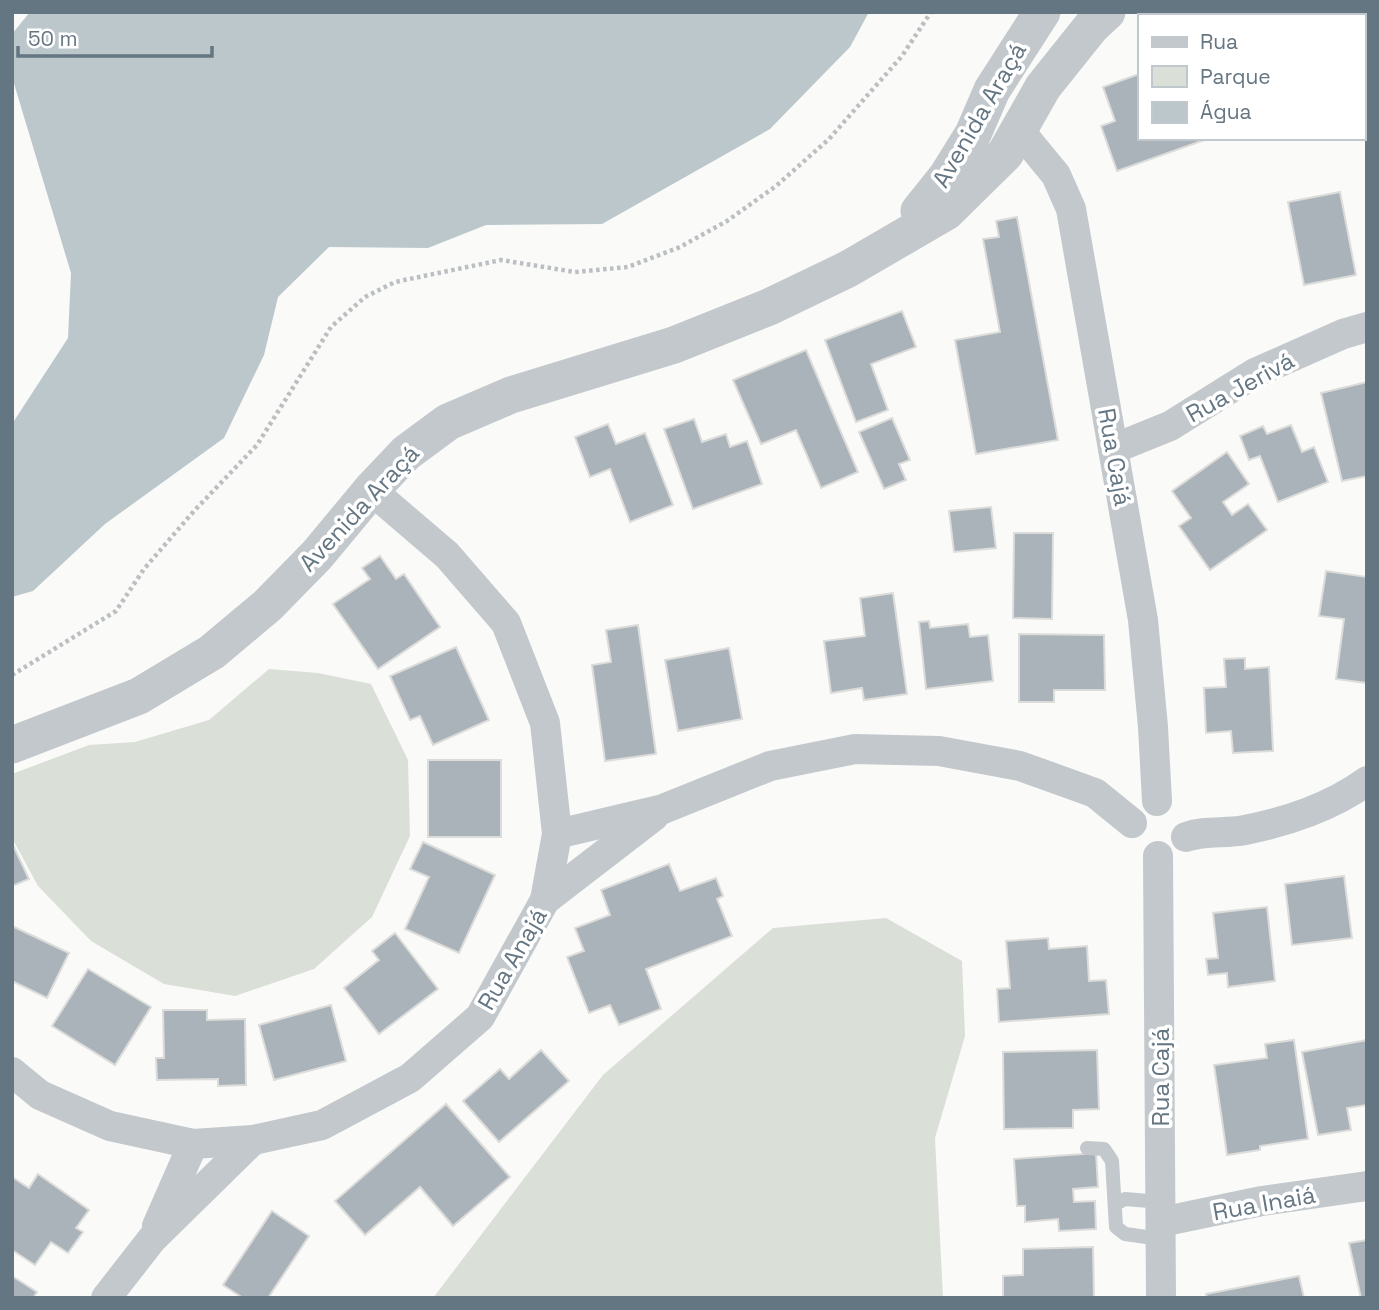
<svg xmlns="http://www.w3.org/2000/svg" width="1379" height="1310" viewBox="0 0 1379 1310" font-family="'Space Grotesk',sans-serif">
<rect width="100%" height="100%" fill="#fafaf8"/>
<g fill="#dadfd7">
<polygon points="269,669 318,673 371,684 408,760 410,836 372,917 314,969 235,996 164,984 91,941 38,886 12,838 12,774 89,745 135,742 209,720"/>
<polygon points="886,918 962,961 965,1036 935,1138 943,1298 433,1298 603,1075 773,928"/>
</g>
<polygon fill="#bbc7cb" points="30,12 869,12 850,47 770,129 602,224 486,225 428,248 329,247 278,297 264,355 224,438 105,524 33,591 12,597 12,424 68,338 71,273 12,77 12,34"/>
<g fill="#aab3b9" stroke="#dcdcda" stroke-width="2">
<polygon points="1183,12 1222,12 1223,16 1185,16"/>
<polygon points="1241,12 1279,12 1280,16 1233,16"/>
<polygon points="1139,74 1139,138 1210,138 1117,171 1101,126 1115,121 1103,87"/>
<polygon points="1340,192 1356,275 1304,285 1288,202"/>
<polygon points="1017,217 1058,440 976,454 955,340 1000,332 983,239 999,237 996,221"/>
<polygon points="902,311 916,347 871,364 888,410 856,422 825,340"/>
<polygon points="806,350 858,472 821,488 796,430 761,444 733,380"/>
<polygon points="1367,382 1367,476 1342,481 1321,393"/>
<polygon points="892,418 910,460 899,464 906,480 884,489 859,432"/>
<polygon points="694,419 702,442 726,434 730,447 747,441 762,484 693,509 664,429"/>
<polygon points="608,424 616,444 645,433 673,505 630,522 610,469 590,477 575,437"/>
<polygon points="1291,425 1302,452 1314,447 1328,482 1278,502 1260,456 1249,460 1240,436 1263,426 1267,434"/>
<polygon points="1227,452 1249,484 1223,502 1232,515 1248,504 1267,530 1210,570 1179,526 1191,518 1172,491"/>
<polygon points="991,507 996,548 954,552 949,511"/>
<polygon points="1014,533 1053,533 1052,619 1013,618"/>
<polygon points="380,556 396,579 404,574 440,627 378,669 333,604 370,579 362,568"/>
<polygon points="1326,571 1367,577 1367,683 1336,679 1344,619 1319,616"/>
<polygon points="893,593 907,694 864,700 862,688 831,693 824,641 865,636 860,598"/>
<polygon points="929,621 930,628 968,624 970,637 988,635 993,681 926,689 919,622"/>
<polygon points="638,625 656,754 605,761 592,665 611,662 606,630"/>
<polygon points="1019,634 1104,635 1105,690 1054,690 1054,702 1019,702"/>
<polygon points="456,647 489,720 433,745 420,716 410,720 390,676"/>
<polygon points="729,648 742,719 678,731 665,660"/>
<polygon points="1245,658 1245,669 1269,667 1273,751 1233,753 1231,731 1206,733 1204,688 1226,687 1224,659"/>
<rect x="428" y="760" width="73" height="77"/>
<polygon points="423,842 495,875 459,953 405,929 429,877 410,869"/>
<polygon points="12,843 29,879 12,886"/>
<polygon points="669,864 680,891 716,878 723,896 717,899 732,936 646,969 661,1009 619,1025 610,1005 589,1013 567,957 584,951 575,928 610,915 601,890"/>
<polygon points="1344,876 1352,938 1292,945 1285,884"/>
<polygon points="1267,907 1275,981 1228,987 1227,973 1208,975 1206,959 1218,958 1213,913"/>
<polygon points="12,926 69,953 47,998 12,981"/>
<polygon points="395,933 438,989 379,1034 344,988 379,960 372,951"/>
<polygon points="1048,938 1049,949 1087,946 1089,981 1106,980 1109,1014 999,1022 997,989 1010,988 1006,941"/>
<polygon points="88,969 151,1007 115,1065 52,1026"/>
<polygon points="331,1005 346,1061 274,1080 259,1025"/>
<polygon points="163,1010 207,1010 207,1020 245,1019 246,1085 218,1086 218,1079 157,1080 156,1058 164,1058"/>
<polygon points="1294,1040 1308,1139 1260,1146 1260,1150 1227,1155 1214,1065 1267,1058 1265,1044"/>
<polygon points="1367,1040 1367,1105 1347,1108 1351,1130 1318,1135 1302,1052"/>
<polygon points="541,1050 569,1081 499,1142 463,1101 500,1069 509,1079"/>
<polygon points="1097,1050 1099,1109 1073,1110 1073,1128 1004,1129 1003,1052"/>
<polygon points="446,1104 510,1177 453,1226 420,1187 365,1235 335,1201"/>
<polygon points="1096,1153 1098,1187 1073,1189 1074,1202 1095,1201 1096,1229 1059,1231 1058,1219 1025,1222 1025,1206 1017,1206 1014,1159"/>
<polygon points="38,1174 89,1210 76,1228 83,1232 68,1253 51,1242 35,1265 12,1250 12,1177 29,1188"/>
<polygon points="272,1211 309,1236 268,1298 243,1298 223,1285"/>
<polygon points="1367,1240 1367,1298 1361,1298 1349,1243"/>
<polygon points="1093,1247 1094,1298 1003,1298 1003,1276 1023,1275 1023,1249"/>
<polygon points="12,1276 37,1292 33,1298 12,1298"/>
<polygon points="1299,1276 1304,1298 1207,1298 1206,1294"/>
</g>
<g fill="none" stroke-linecap="round" stroke-linejoin="round">
<polyline stroke="#bbbfc2" stroke-width="4.5" stroke-dasharray="3.5 3.5" stroke-linecap="butt" points="12,675 116,611 144,569 194,511 257,445 331,327 365,297 395,282 501,260 575,272 628,267 680,247 727,221 776,186 829,139 902,56 931,12"/>
<g stroke="#c3c8cc" stroke-width="14">
<polyline points="1087,1148 1104,1149 1112,1161 1116,1227 1125,1234 1161,1239"/>
<polyline points="1116,1204 1125,1199 1161,1202"/>
</g>
<g stroke="#c3c8cc" stroke-width="30">
<polyline points="1019,130 1056,175 1071,209 1143,620 1153,727 1157,801"/>
<polyline points="1113,449 1170,426 1255,373 1343,334 1367,327"/>
<polyline points="557,834 663,809 770,766 855,749 939,751 1020,766 1095,793 1132,823"/>
<path d="M 1186,837 C 1205,830 1225,834 1245,830 C 1287,822 1333,806 1367,781"/>
<polyline points="1158,856 1161,1298"/>
<polyline points="545,900 654,816"/>
<polyline points="12,1072 40,1095 110,1126 193,1144 253,1140 322,1125 410,1078 480,1017 545,900 557,834 545,723 506,623 447,555 371,490"/>
<polyline points="1161,1222 1262,1201 1367,1186"/>
<polyline points="157,1226 193,1144"/>
<polyline points="106,1298 152,1239 253,1140"/>
</g>
<g stroke="#c3c8cc" stroke-width="37">
<polyline points="919,211 947,176 973,134 992,90 1042,12"/>
<polyline points="12,745 139,696 212,652 268,605 317,555 371,490 406,453 448,422 511,395 674,345 769,307 848,269 946,212 1005,154 1043,87 1091,27 1107,12"/>
</g>
</g>
<g text-anchor="middle" dominant-baseline="central" stroke-width="7" stroke-linejoin="round" paint-order="stroke">
<g font-size="24" fill="#657683" stroke="#fff">
<text transform="translate(979 115) rotate(-60)">Avenida Araçá</text>
<text transform="translate(1240 387) rotate(-29)">Rua Jerivá</text>
<text transform="translate(1115 457) rotate(80)">Rua Cajá</text>
<text transform="translate(359 508) rotate(-47)">Avenida Araçá</text>
<text transform="translate(512 959) rotate(-60)">Rua Anajá</text>
<text transform="translate(1160 1077) rotate(-90)">Rua Cajá</text>
<text transform="translate(1264 1203) rotate(-10)">Rua Inaiá</text>
</g>
</g>
<rect width="1379" height="1310" fill="none" stroke="#657683" stroke-width="28"/>
<rect x="1138" y="14" width="228" height="126" fill="#ffffff" stroke="#c1c8cd" stroke-width="2"/>
<rect x="1152" y="37" width="35" height="10" fill="#c3c8cc" stroke="#c1c8cd" stroke-width="2"/>
<text x="1200" y="49" font-size="21" fill="#657683">Rua</text>
<rect x="1152" y="66" width="35" height="21" fill="#dadfd7" stroke="#c1c8cd" stroke-width="2"/>
<text x="1200" y="84" font-size="21" fill="#657683">Parque</text>
<rect x="1152" y="102" width="35" height="21" fill="#bbc7cb" stroke="#c1c8cd" stroke-width="2"/>
<text x="1200" y="119" font-size="21" fill="#657683">Água</text>
<path d="M18 46v10h194v-10" fill="none" stroke="#657683" stroke-width="3.5"/>
<text x="28" y="46" font-size="21" fill="#657683" stroke="#ffffff" stroke-width="5" paint-order="stroke">50 m</text>
</svg>
